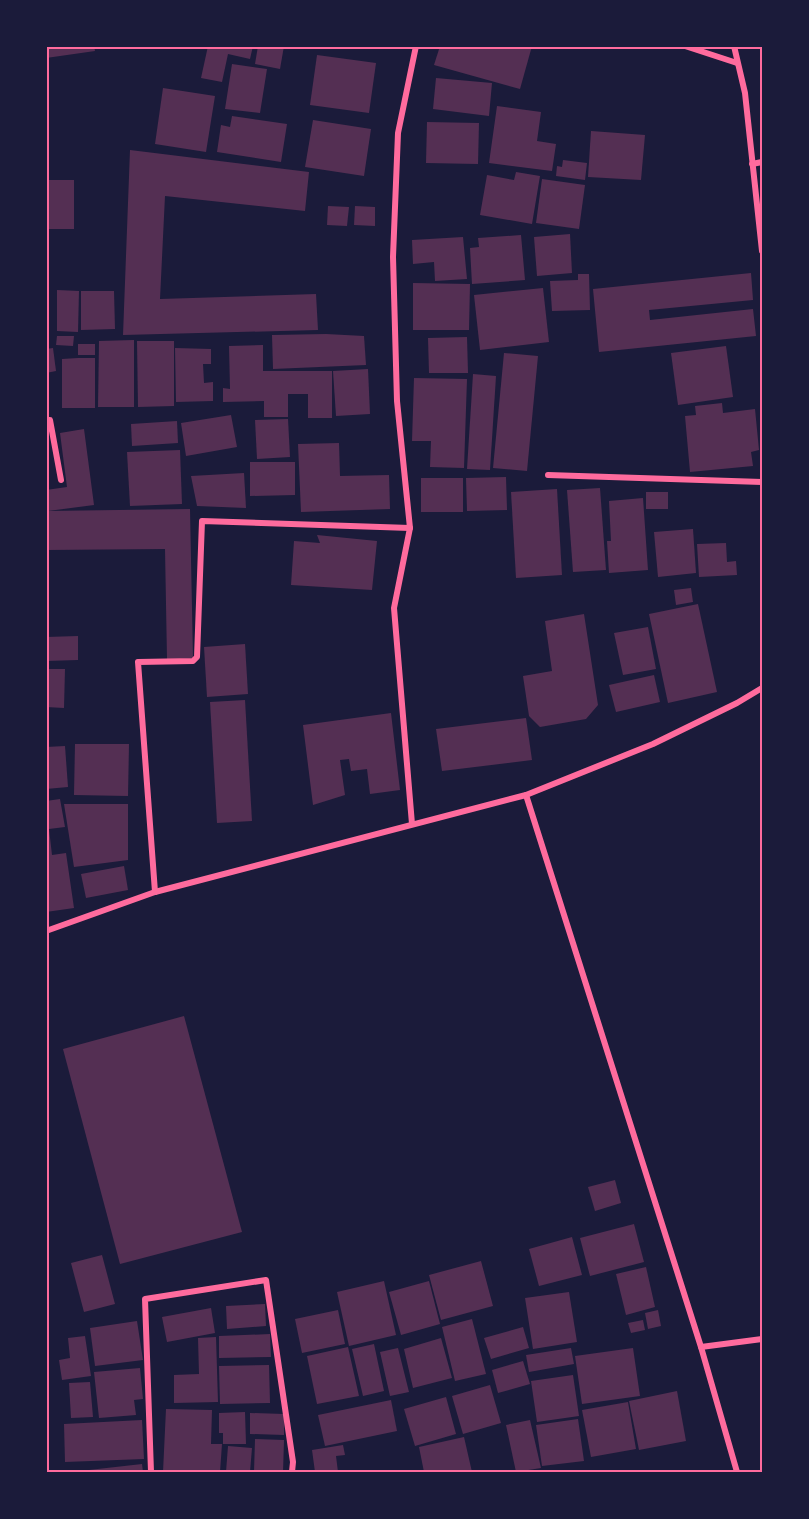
<svg xmlns="http://www.w3.org/2000/svg" width="809" height="1519" viewBox="0 0 809 1519" font-family="'Times New Roman',serif">
<rect width="100%" height="100%" fill="#1b1b3a"/>
<g fill="#542f53">
<polygon points="46,46 94,46 95,51 46,58"/>
<polygon points="208,46 253,46 250,59 228,54 222,82 201,78"/>
<polygon points="258,46 284,46 280,69 255,64"/>
<polygon points="440,46 532,46 520,89 434,65"/>
<polygon points="317,55 376,63 369,113 310,105"/>
<polygon points="232,64 267,69 260,113 225,109"/>
<polygon points="436,78 492,83 489,116 433,109"/>
<polygon points="163,88 215,96 206,152 155,144"/>
<polygon points="497,106 541,112 537,141 556,144 552,171 489,163"/>
<polygon points="232,116 287,124 281,162 217,152 221,125 230,127"/>
<polygon points="313,120 371,129 364,176 305,167"/>
<polygon points="427,122 479,123 478,164 426,163"/>
<polygon points="591,131 645,135 641,180 588,177"/>
<polygon points="130,150 309,172 305,211 165,196 160,299 316,294 318,330 123,335"/>
<polygon points="563,160 587,163 585,180 556,176 557,166 562,167"/>
<polygon points="516,172 540,176 532,224 480,215 487,175 514,180"/>
<polygon points="542,179 585,185 579,229 536,223"/>
<rect x="46" y="180" width="28" height="49"/>
<polygon points="328,206 349,207 347,226 327,225"/>
<polygon points="355,206 375,207 375,226 354,225"/>
<polygon points="570,234 572,273 537,276 534,237"/>
<polygon points="521,235 525,280 472,284 470,248 479,247 478,238"/>
<polygon points="463,237 467,279 435,281 434,262 413,264 412,240"/>
<polygon points="751,273 753,300 649,310 650,320 753,309 756,336 599,352 593,289"/>
<polygon points="578,274 589,274 590,310 552,311 550,281 578,280"/>
<polygon points="413,283 470,284 469,330 413,330"/>
<polygon points="543,288 549,342 480,350 474,295"/>
<polygon points="57,290 79,291 78,332 57,331"/>
<polygon points="81,291 114,291 115,329 81,330"/>
<polygon points="326,334 364,336 366,365 273,369 272,335"/>
<polygon points="57,336 74,336 73,346 56,345"/>
<polygon points="467,337 468,373 429,373 428,338"/>
<polygon points="134,340 134,407 98,407 99,341"/>
<polygon points="137,341 174,341 174,406 138,407"/>
<rect x="78" y="344" width="17" height="11"/>
<polygon points="263,345 263,371 332,371 332,418 308,418 308,394 288,394 288,417 264,417 264,401 223,402 223,388 230,389 229,346"/>
<polygon points="726,346 733,397 678,405 671,353"/>
<polygon points="53,348 56,371 46,373 46,349"/>
<polygon points="175,348 211,349 211,364 203,364 204,383 213,382 213,401 176,402"/>
<polygon points="504,353 538,356 527,471 493,468"/>
<polygon points="78,358 95,358 95,408 62,408 62,359"/>
<polygon points="368,369 370,414 336,416 333,371"/>
<polygon points="473,374 496,376 490,470 467,469"/>
<polygon points="414,378 467,379 464,468 430,467 431,441 412,441"/>
<polygon points="722,403 723,413 755,409 759,450 751,452 753,466 690,472 685,416 696,415 695,406"/>
<polygon points="231,415 237,447 186,456 181,423"/>
<polygon points="288,419 290,457 257,459 255,420"/>
<polygon points="177,421 178,443 132,446 131,424"/>
<polygon points="84,429 94,505 48,511 46,490 67,487 60,433"/>
<polygon points="339,443 340,476 389,475 390,509 301,512 298,444"/>
<polygon points="180,450 182,504 130,506 127,452"/>
<polygon points="250,462 295,462 295,495 250,496"/>
<polygon points="244,473 246,508 197,506 191,476"/>
<polygon points="506,477 507,510 467,511 466,478"/>
<rect x="421" y="478" width="42" height="34"/>
<polygon points="600,488 606,570 573,572 567,490"/>
<polygon points="557,489 562,575 516,578 511,492"/>
<rect x="646" y="492" width="22" height="17"/>
<polygon points="643,498 648,570 609,573 607,541 611,541 609,501"/>
<polygon points="190,509 193,658 167,659 165,549 46,550 46,511"/>
<polygon points="693,529 696,573 658,577 654,532"/>
<polygon points="317,535 377,541 372,590 291,585 294,541 320,543"/>
<polygon points="726,543 727,562 736,561 737,575 699,577 697,544"/>
<polygon points="691,588 693,602 676,605 674,590"/>
<polygon points="698,604 717,692 668,703 649,614"/>
<polygon points="584,614 598,705 586,719 540,727 529,716 523,676 552,671 545,621"/>
<polygon points="648,627 656,669 623,675 614,633"/>
<polygon points="78,636 78,660 46,661 46,637"/>
<polygon points="245,644 248,694 207,697 204,647"/>
<polygon points="46,669 65,669 64,708 46,707"/>
<polygon points="654,675 660,702 616,712 609,685"/>
<polygon points="245,700 252,821 217,823 210,702"/>
<polygon points="391,713 400,790 370,794 367,769 351,771 349,759 340,760 345,795 313,805 303,725"/>
<polygon points="526,718 532,760 442,771 436,729"/>
<polygon points="75,744 129,744 128,796 74,795"/>
<polygon points="65,746 68,787 46,789 46,747"/>
<polygon points="60,799 65,827 49,829 52,855 66,853 74,908 46,912 46,801"/>
<polygon points="64,804 128,804 128,860 74,867"/>
<polygon points="124,866 128,890 86,898 81,874"/>
<polygon points="184,1016 242,1232 120,1264 63,1049"/>
<polygon points="615,1180 621,1203 595,1211 588,1187"/>
<polygon points="634,1224 644,1262 590,1276 580,1238"/>
<polygon points="572,1237 582,1275 539,1286 529,1249"/>
<polygon points="102,1255 115,1304 84,1312 71,1263"/>
<polygon points="481,1261 493,1306 441,1320 429,1275"/>
<polygon points="646,1267 655,1307 626,1315 616,1274"/>
<polygon points="384,1281 396,1335 349,1346 337,1292"/>
<polygon points="429,1281 440,1324 401,1335 389,1292"/>
<polygon points="569,1292 577,1342 533,1349 525,1298"/>
<polygon points="265,1304 266,1326 227,1329 226,1306"/>
<polygon points="211,1308 215,1333 167,1342 162,1317"/>
<polygon points="338,1310 345,1344 302,1353 295,1319"/>
<polygon points="658,1310 661,1326 648,1329 645,1313"/>
<polygon points="472,1319 486,1374 455,1381 442,1327"/>
<polygon points="643,1320 645,1330 631,1333 628,1323"/>
<polygon points="137,1321 143,1360 95,1366 90,1328"/>
<polygon points="523,1327 529,1348 491,1359 484,1338"/>
<polygon points="270,1334 271,1357 219,1358 219,1336"/>
<polygon points="85,1336 91,1376 62,1380 59,1360 70,1358 68,1338"/>
<polygon points="216,1337 218,1402 174,1403 174,1375 199,1374 198,1338"/>
<polygon points="441,1338 452,1378 413,1388 404,1349"/>
<polygon points="374,1344 384,1391 363,1396 352,1349"/>
<polygon points="348,1347 359,1396 317,1404 307,1356"/>
<polygon points="398,1348 409,1392 390,1396 380,1352"/>
<polygon points="571,1348 574,1364 529,1372 526,1355"/>
<polygon points="633,1348 640,1396 582,1404 575,1356"/>
<polygon points="523,1361 530,1384 498,1393 492,1370"/>
<polygon points="269,1365 270,1403 220,1404 219,1366"/>
<polygon points="140,1368 143,1399 134,1400 136,1415 99,1418 94,1372"/>
<polygon points="573,1375 579,1416 537,1422 531,1381"/>
<polygon points="90,1382 93,1417 71,1418 69,1383"/>
<polygon points="490,1385 501,1423 463,1434 452,1396"/>
<polygon points="677,1391 686,1441 639,1450 629,1401"/>
<polygon points="446,1397 456,1434 415,1446 404,1409"/>
<polygon points="391,1400 397,1431 325,1446 318,1415"/>
<polygon points="628,1402 636,1449 591,1457 582,1410"/>
<polygon points="166,1409 212,1410 211,1444 222,1444 220,1472 163,1472"/>
<polygon points="245,1412 246,1444 223,1444 223,1433 219,1433 219,1413"/>
<polygon points="250,1413 284,1414 284,1435 250,1434"/>
<polygon points="578,1419 584,1461 542,1466 536,1425"/>
<polygon points="142,1420 144,1459 65,1462 64,1424"/>
<polygon points="530,1420 541,1468 516,1472 506,1425"/>
<polygon points="464,1437 472,1472 424,1472 419,1447"/>
<polygon points="255,1439 284,1440 283,1472 254,1472"/>
<polygon points="343,1445 345,1455 336,1456 338,1472 315,1472 312,1450"/>
<polygon points="228,1446 252,1448 250,1472 226,1472"/>
<polygon points="142,1464 143,1472 80,1472 80,1471"/>
</g>
<g fill="none" stroke-linecap="round" stroke-linejoin="round">
<g stroke="#ff6b9d" stroke-width="6">
<polyline points="685,46 737,63"/>
<polyline points="734,46 745,93 762,251"/>
<polyline points="752,164 762,162"/>
<polyline points="46,420 50,420 61,480"/>
<polyline points="548,475 762,482"/>
<polyline points="410,528 394,608 412,824"/>
<polyline points="526,795 701,1347 737,1472"/>
<polyline points="155,892 138,662 193,661 197,657 202,521 410,528 397,401 393,257 398,133 416,46"/>
<polyline points="46,931 155,892 526,795 653,744 737,703 762,688"/>
<polyline points="701,1347 762,1339"/>
<polyline points="151,1472 145,1299 266,1280 293,1462 292,1472"/>
</g>
</g>
<rect width="809" height="1519" fill="none" stroke="#1b1b3a" stroke-width="96"/>
<rect x="48" y="48" width="713" height="1423" fill="none" stroke="#ff6b9d" stroke-width="2"/>
</svg>
